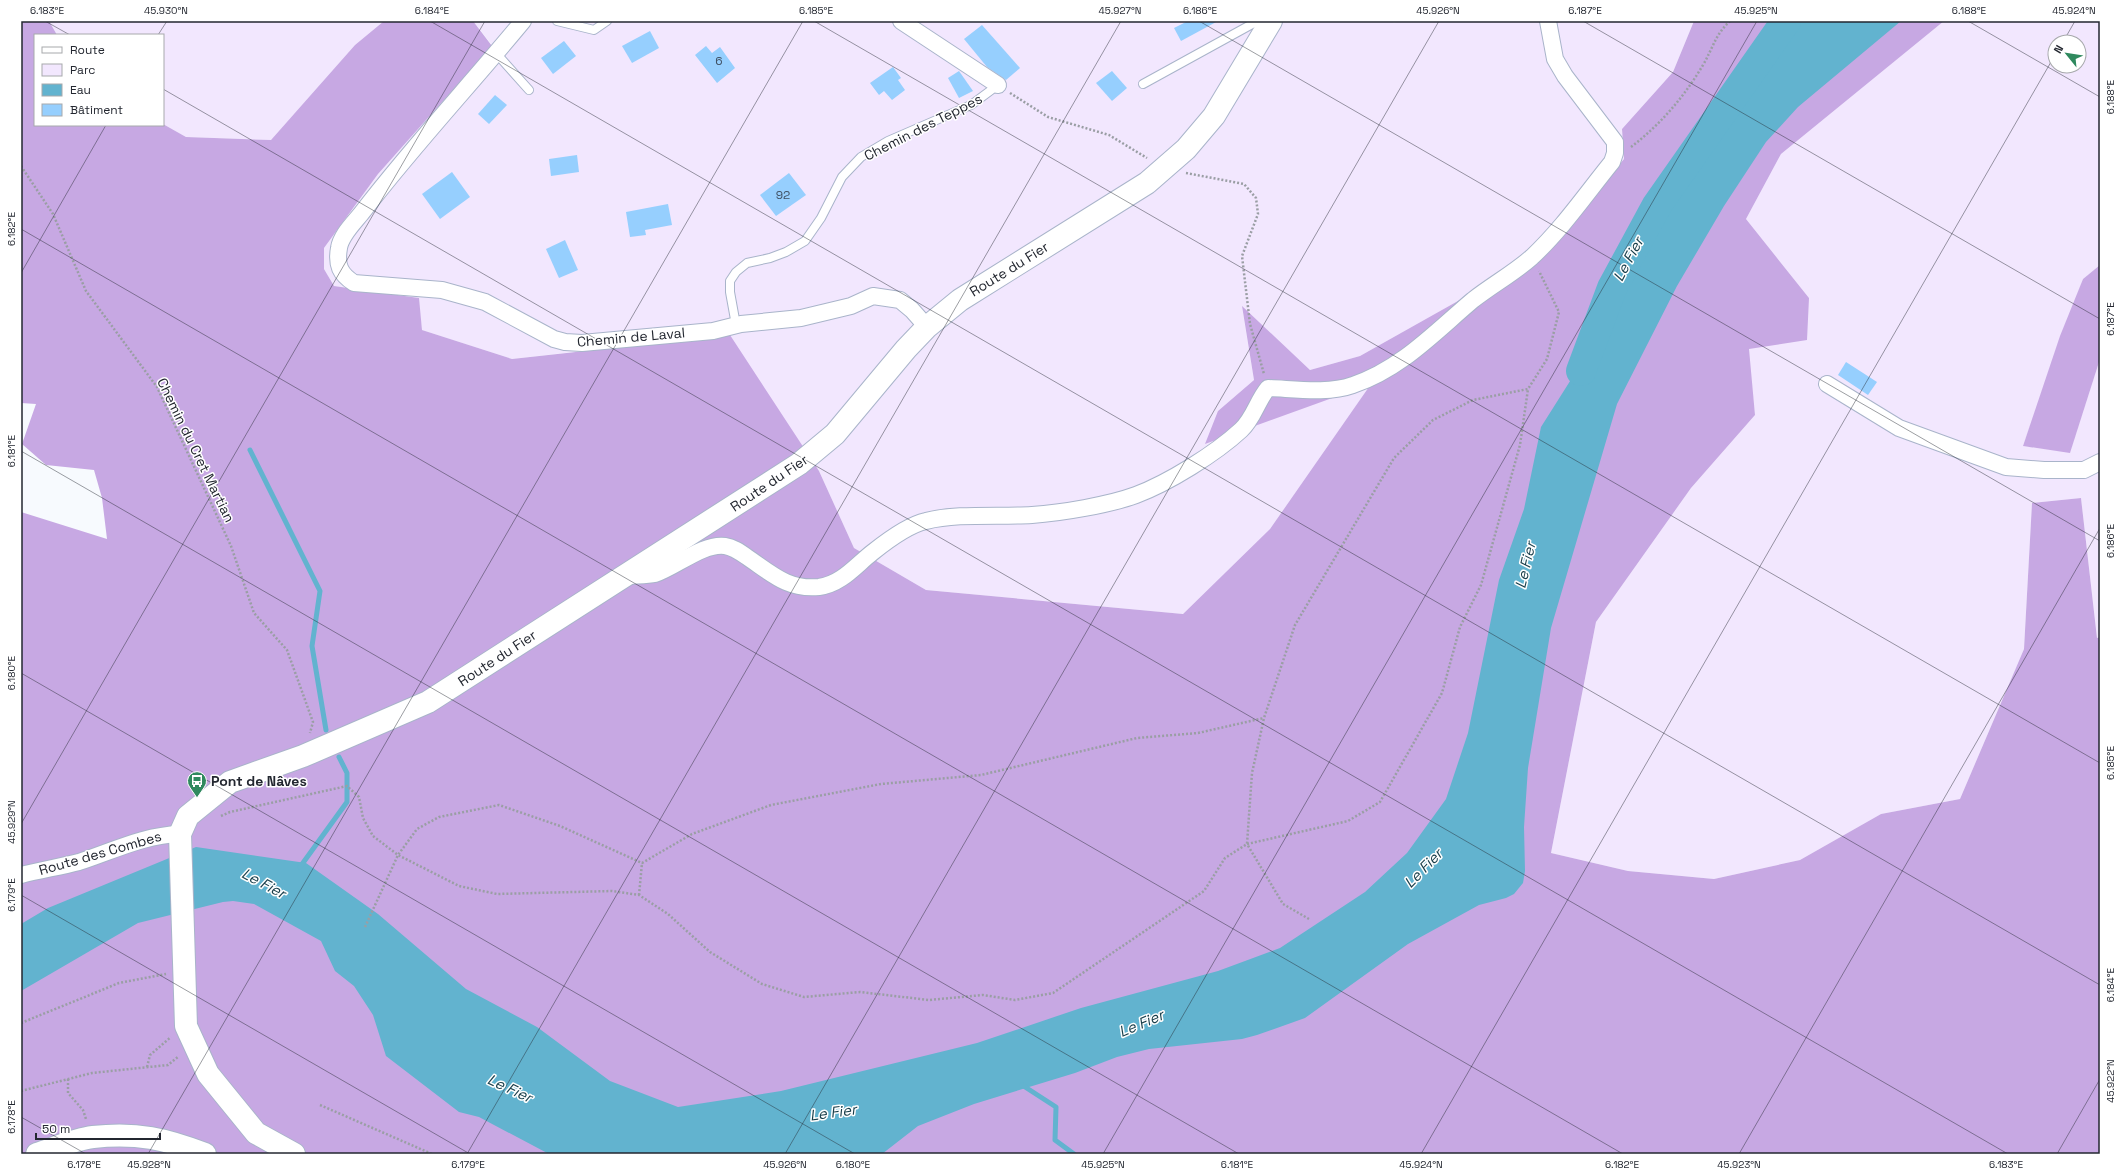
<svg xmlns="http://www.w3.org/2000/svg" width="2121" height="1175" viewBox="0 0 2121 1175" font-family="'Space Grotesk',sans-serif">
<rect width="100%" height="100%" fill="#f7fafe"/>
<g fill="#f2e7fe" fill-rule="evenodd">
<polygon points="49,21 384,21 355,45 271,140 186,137 163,124 163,35 57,35"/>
<polygon points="473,21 1392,21 1394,23 1398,21 1694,21 1673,72 1622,129 1624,159 1545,252 1360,356 1310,370 1242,307 1254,380 1218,411 1372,383 1270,529 1183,614 926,590 854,548 819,471 652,343 512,359 422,330 418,298 334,286 324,269 324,248 378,174 492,45"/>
<path d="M 1944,21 L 2100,21 L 2100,265 L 2083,279 L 2023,446 L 2070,452 L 2100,359 L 2100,637 L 2097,638 L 2081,498 L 2032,503 L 2024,649 L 1960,799 L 1881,814 L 1800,860 L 1714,879 L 1628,871 L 1551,853 L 1596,622 L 1691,488 L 1755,415 L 1748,349 L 1809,298 L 1746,219 L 1781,154 ZM 2055,42 L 2079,42 L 2079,66 L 2055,66 Z"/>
</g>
<g fill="#c7a8e3">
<polygon points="21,21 49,21 57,35 35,35 35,125 163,125 163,124 186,137 271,140 355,45 384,21 473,21 492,46 378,174 324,248 324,269 334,286 419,298 422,330 512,359 730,335 819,471 854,548 926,590 1183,614 1270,529 1371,384 1205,444 1218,411 1254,380 1242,306 1310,370 1360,356 1545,252 1624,159 1622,129 1673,72 1694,21 1944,21 1781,154 1746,219 1809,298 1807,340 1749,349 1755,415 1691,488 1596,622 1551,853 1628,871 1714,879 1800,860 1881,814 1960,799 2024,649 2032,503 2081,498 2097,638 2100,637 2100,1154 21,1154 21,512 107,539 102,498 94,470 46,465 22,444 36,404 21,403"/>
<polygon points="2100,265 2100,359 2070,453 2023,446 2060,336 2083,279"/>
</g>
<polygon fill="#62b3cf" points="1790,21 1901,21 1798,107 1766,142 1724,206 1677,286 1617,404 1551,628 1528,768 1524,827 1525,871 1523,883 1514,894 1506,898 1479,905 1408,944 1305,1018 1257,1035 1242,1039 1149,1049 1117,1057 1075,1073 974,1104 918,1126 882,1154 549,1154 479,1117 459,1112 386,1056 373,1015 354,986 335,971 321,941 254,904 233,901 223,902 138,923 21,991 21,924 48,908 196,847 306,863 378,914 466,989 537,1027 610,1081 678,1107 781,1091 977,1043 1081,1008 1218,971 1280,948 1365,892 1407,853 1446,799 1468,733 1499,580 1524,509 1541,427 1584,359 1614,289 1659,206 1730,114"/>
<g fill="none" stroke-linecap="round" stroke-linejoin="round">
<g stroke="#62b3cf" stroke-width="5">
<polyline points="250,450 320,591 312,646 326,730"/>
<polyline points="300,867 347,802 347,773 339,757"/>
<polyline points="1022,1085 1056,1107 1055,1140 1074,1154"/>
</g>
<polyline stroke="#62b3cf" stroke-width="30" points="1581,371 1612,288 1657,205 1786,21"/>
</g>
<g fill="#96cffe">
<polygon points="1188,21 1218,21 1181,41 1174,28"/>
<polygon points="982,25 1020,68 1006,80 987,67 964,39"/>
<polygon points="650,31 659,48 632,63 622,46"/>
<polygon points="564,41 576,56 553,74 541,58"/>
<polygon points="706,46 712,53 720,47 735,68 717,83 695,55"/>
<polygon points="893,67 901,78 898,80 905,90 892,100 884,91 879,95 870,83"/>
<polygon points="959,71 973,91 959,98 948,78"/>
<polygon points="1112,71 1127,88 1112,101 1096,83"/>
<polygon points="495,95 507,105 489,124 478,114"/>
<polygon points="577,155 579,172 551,176 549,159"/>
<polygon points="452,172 470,197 440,219 422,194"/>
<polygon points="789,173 806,195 776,216 760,195"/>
<polygon points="668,204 672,225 645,230 646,235 630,237 626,212"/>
<polygon points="565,240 578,270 559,278 546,249"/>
<polygon points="1846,362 1877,382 1868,395 1838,375"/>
</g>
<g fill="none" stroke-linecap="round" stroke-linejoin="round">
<g stroke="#a9b4ca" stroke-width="10">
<g id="service">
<polyline points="557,21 594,30 607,21"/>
<polyline points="496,53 529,90"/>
<polyline points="1143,84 1254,23 1267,23"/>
<polyline points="736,325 730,292 730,281 736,272 747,263 770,258 786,252 805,241 821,218 842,177 861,157 888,141 971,105 998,85"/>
</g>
</g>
<g stroke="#a9b4ca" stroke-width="18">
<g id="minor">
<path d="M 523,21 C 471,84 414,145 364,210 C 356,221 341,234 339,248 C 336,265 340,274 354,283 L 442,290 L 485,302 L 554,339 L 565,342 L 582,343 L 713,331 L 741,324 L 801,318 L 851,306 L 873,296 L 900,300 L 912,310 L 927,327"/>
<polyline points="901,21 998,85"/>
<polyline points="1827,384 1899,428 2006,467 2044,470 2084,470 2100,462"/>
<path d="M 626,576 C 635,575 646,576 655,574 C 676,567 703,543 725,546 C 733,547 740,552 747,557 C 772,574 788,590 819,587 C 842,584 856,565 873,552 C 888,540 908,525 926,521 C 957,513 999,517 1032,515 C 1061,513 1109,505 1136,495 C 1168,483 1215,454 1241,430 C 1254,418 1257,401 1268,388 C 1295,389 1328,394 1353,385 C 1401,369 1435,332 1473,300 C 1492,285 1514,273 1532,257 C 1562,229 1586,194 1612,162 L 1615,153 L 1615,142 L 1565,76 L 1555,59 L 1548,21"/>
<path d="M 21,875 C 40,870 60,867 79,862 C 113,851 144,835 180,834"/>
</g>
</g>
<g stroke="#a9b4ca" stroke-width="24">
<g id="secondary">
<path d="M 37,1154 C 55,1148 75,1139 93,1137 C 137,1132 166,1139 205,1154"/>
<polyline points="294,1154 256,1133 208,1074 186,1026 180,834 188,816 230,782 303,756 428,702 799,464 835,434 906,349 927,327 960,300 1147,183 1186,149 1214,116 1271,21"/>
</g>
</g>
<g stroke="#9a9ea4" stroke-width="2.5" stroke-dasharray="2 2" stroke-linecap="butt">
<polyline points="1010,93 1048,117 1109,135 1147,158"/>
<path d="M 1631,147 C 1661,124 1684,97 1703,65 C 1713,48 1715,35 1730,21"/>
<polyline points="21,166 53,214 86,291 157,387 231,546 254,613 287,650 313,722 310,733"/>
<polyline points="1186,173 1244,184 1256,198 1258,214 1242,256 1250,324 1264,374"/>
<polyline points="221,816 230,812 347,786 359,797 363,818 373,836 398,855 459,886 497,894 612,891 639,895 668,914 710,952 762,984 804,997 860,992 929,1000 983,995 1015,1000 1053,993 1204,891 1225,858 1247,844 1252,773 1264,718 1295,625 1394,458 1433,420 1473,400 1528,389 1547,359 1559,312 1539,271"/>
<polyline points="639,895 642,863"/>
<polyline points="1309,919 1283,904 1247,844 1348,821 1380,802 1442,693 1460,627 1481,585 1520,445 1528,389"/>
<polyline points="365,927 398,855 417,829 439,817 499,805 560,826 642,863 692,834 771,805 881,784 981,775 1137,738 1198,733 1264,718"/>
<polyline points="21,1023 119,983 166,974"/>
<polyline points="147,1067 150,1055 171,1037"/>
<polyline points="68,1079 68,1093 83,1110 86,1119"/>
<polyline points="21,1091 92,1073 168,1065 179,1056"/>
<polyline points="320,1105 432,1154"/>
</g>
<use href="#service" stroke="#fff" stroke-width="8"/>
<use href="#minor" stroke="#fff" stroke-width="16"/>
<use href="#secondary" stroke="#fff" stroke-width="22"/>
</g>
<path fill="none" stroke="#232730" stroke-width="1" stroke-opacity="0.45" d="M 45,21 L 70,35M 430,21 L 2100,985M 814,21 L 2100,763M 1199,21 L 2100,541M 1583,21 L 2100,319M 1968,21 L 2100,97M 158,35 L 167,21M 2063,42 L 2075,21M 163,89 L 2008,1154M 21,229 L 1623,1154M 21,273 L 106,125M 21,451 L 1239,1154M 21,673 L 855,1154M 21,824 L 485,21M 21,895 L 470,1154M 21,1117 L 86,1154M 148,1154 L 803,21M 467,1154 L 1121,21M 785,1154 L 1439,21M 1103,1154 L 1757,21M 1421,1154 L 2055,55M 1739,1154 L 2100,528M 2057,1154 L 2100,1079"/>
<defs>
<g id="bus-pin" transform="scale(1)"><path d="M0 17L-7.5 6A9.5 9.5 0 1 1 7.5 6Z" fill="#2f895e" stroke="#fff"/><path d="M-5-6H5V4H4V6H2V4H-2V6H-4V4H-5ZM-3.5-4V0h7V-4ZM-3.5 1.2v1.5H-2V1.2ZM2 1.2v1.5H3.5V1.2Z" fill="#fff"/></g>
</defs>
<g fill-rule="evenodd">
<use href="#bus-pin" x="197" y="781"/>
</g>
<g text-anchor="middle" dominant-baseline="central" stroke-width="3" stroke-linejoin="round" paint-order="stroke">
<g font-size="12" fill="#405164">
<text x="719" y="61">6</text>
<text x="783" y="195">92</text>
</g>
<g font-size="14" fill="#232730" stroke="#fff">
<text transform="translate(923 127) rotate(-27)">Chemin des Teppes</text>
<text transform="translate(1009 269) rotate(-32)">Route du Fier</text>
<text transform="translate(631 337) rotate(-5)">Chemin de Laval</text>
<text transform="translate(196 450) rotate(64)">Chemin du Cret Martian</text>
<text transform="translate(769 483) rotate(-34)">Route du Fier</text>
<text transform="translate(497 658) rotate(-33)">Route du Fier</text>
<text transform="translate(100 853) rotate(-16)">Route des Combes</text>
</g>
<g font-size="14" font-weight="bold" fill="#232730" stroke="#fff" text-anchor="start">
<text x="211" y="781">Pont de Nâves</text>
</g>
<g font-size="15" font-style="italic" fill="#183e4a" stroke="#fff">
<text transform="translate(1628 259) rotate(-62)">Le Fier</text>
<text transform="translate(1525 565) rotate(-77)">Le Fier</text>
<text transform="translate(1423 868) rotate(-46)">Le Fier</text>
<text transform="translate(264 883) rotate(28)">Le Fier</text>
<text transform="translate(1141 1023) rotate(-23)">Le Fier</text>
<text transform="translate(510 1088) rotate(25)">Le Fier</text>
<text transform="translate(833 1112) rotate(-8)">Le Fier</text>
</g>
</g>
<rect width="2121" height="1175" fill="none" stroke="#ffffff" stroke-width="44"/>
<rect x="34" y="34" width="130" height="92" fill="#ffffff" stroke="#a7a9ac"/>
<rect x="42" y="47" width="20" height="6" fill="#ffffff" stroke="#a7a9ac"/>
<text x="70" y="54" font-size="12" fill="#232730">Route</text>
<rect x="42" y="64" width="20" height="12" fill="#f2e7fe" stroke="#a7a9ac"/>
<text x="70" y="74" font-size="12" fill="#232730">Parc</text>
<rect x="42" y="84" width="20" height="12" fill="#62b3cf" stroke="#a7a9ac"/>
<text x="70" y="94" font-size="12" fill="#232730">Eau</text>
<rect x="42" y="104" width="20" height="12" fill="#96cffe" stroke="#a7a9ac"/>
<text x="70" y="114" font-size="12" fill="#232730">Bâtiment</text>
<g transform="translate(2067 54) rotate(300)"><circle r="19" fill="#ffffff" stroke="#a7a9ac"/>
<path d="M0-3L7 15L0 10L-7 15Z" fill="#2f895e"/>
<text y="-6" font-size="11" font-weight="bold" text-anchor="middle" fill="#232730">N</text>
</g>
<path d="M36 1133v6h124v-6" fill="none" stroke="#232730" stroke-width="2"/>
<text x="42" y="1133" font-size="12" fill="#232730" stroke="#ffffff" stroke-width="3" paint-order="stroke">50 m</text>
<rect x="22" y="22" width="2077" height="1131" fill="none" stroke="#232730" stroke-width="1.5"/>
<g font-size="10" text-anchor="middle" fill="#232730">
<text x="47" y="14">6.183°E</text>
<text x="166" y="14">45.930°N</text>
<text x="432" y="14">6.184°E</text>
<text x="816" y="14">6.185°E</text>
<text x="1120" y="14">45.927°N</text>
<text x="1200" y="14">6.186°E</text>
<text x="1438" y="14">45.926°N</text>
<text x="1585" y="14">6.187°E</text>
<text x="1756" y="14">45.925°N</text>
<text x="1969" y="14">6.188°E</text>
<text x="2074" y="14">45.924°N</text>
<text transform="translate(2110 97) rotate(-90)" y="4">6.188°E</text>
<text transform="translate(11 229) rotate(-90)" y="4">6.182°E</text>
<text transform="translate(2110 319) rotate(-90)" y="4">6.187°E</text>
<text transform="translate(11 451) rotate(-90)" y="4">6.181°E</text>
<text transform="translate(2110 541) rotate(-90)" y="4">6.186°E</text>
<text transform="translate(11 673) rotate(-90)" y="4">6.180°E</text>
<text transform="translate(2110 763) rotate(-90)" y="4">6.185°E</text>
<text transform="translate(11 822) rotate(-90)" y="4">45.929°N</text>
<text transform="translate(11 895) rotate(-90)" y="4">6.179°E</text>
<text transform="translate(2110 985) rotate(-90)" y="4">6.184°E</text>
<text transform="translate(2110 1081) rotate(-90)" y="4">45.922°N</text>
<text transform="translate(11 1117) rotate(-90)" y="4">6.178°E</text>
<text x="84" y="1168">6.178°E</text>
<text x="149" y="1168">45.928°N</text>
<text x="468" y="1168">6.179°E</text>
<text x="785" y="1168">45.926°N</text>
<text x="853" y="1168">6.180°E</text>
<text x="1103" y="1168">45.925°N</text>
<text x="1237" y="1168">6.181°E</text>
<text x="1421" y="1168">45.924°N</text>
<text x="1622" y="1168">6.182°E</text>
<text x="1739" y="1168">45.923°N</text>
<text x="2006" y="1168">6.183°E</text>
</g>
</svg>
